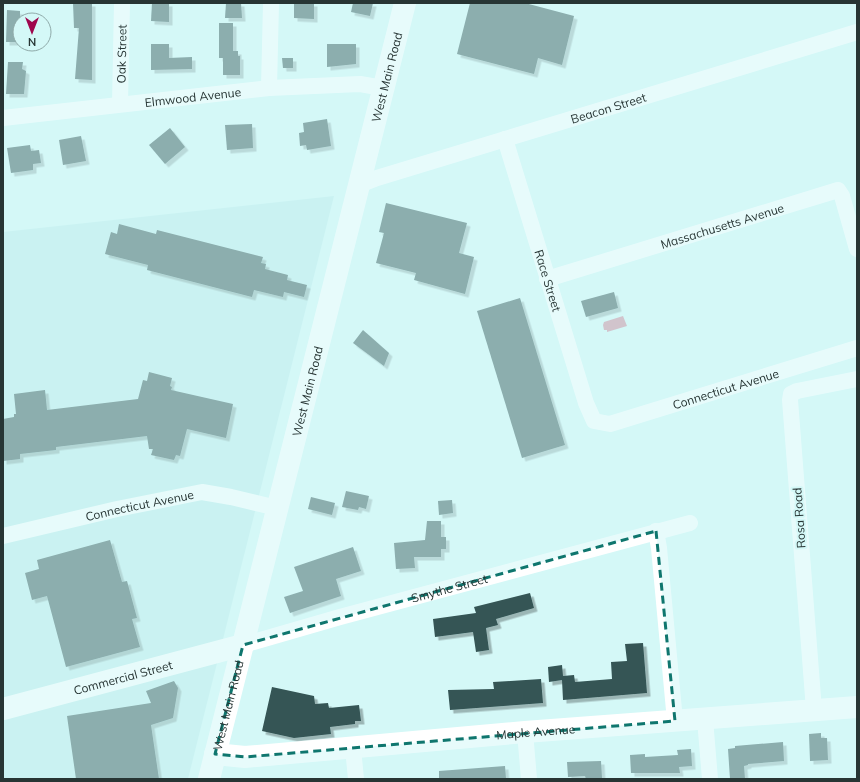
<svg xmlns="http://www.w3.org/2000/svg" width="860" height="782" viewBox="0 0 860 782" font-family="Mulish,sans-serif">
<defs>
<filter id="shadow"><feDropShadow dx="3.5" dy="3.5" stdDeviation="0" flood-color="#0004"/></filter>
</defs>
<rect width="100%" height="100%" fill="#d4f8f7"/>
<polygon fill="#bfeceb" points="334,196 188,779 3,779 3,232"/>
<polygon fill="#cf8598" points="623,316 627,326 607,332 607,330 604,330 603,325 604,322"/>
<g fill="#345454" filter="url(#shadow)">
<polygon points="73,3 92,3 92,80 75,79 79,28 74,28"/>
<polygon points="152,3 169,3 169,22 151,21"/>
<polygon points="226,3 241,3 242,18 225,18"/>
<polygon points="294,3 314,3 314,19 294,18"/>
<polygon points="353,3 373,3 370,16 351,12"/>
<polygon points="470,3 525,3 574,16 562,65 538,58 534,74 457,54"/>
<polygon points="7,10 20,11 20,42 6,42"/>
<polygon points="219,23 233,23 233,51 238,51 238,56 240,56 240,75 223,75 223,58 219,58"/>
<polygon points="151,44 169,44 169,58 192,57 192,69 151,70"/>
<polygon points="327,44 356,44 356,64 327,67"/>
<polygon points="282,58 293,58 293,68 283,68"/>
<polygon points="8,62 23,62 22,69 26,71 24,94 6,94"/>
<polygon points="327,119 331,146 307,150 306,145 300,146 299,133 304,132 303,123"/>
<polygon points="252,124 253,148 227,150 225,125"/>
<polygon points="170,128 185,147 165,164 149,145"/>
<polygon points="81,136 86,161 63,165 59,140"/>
<polygon points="30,145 31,151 39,150 41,163 33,164 33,170 11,173 7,148"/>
<polygon points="386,203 467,223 459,253 474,257 465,294 414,280 416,273 376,263 384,233 379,232"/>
<polygon points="119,224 156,234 157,230 263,257 261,263 266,264 265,269 288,275 287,280 307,285 304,297 284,292 283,297 254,290 252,297 147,270 148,265 105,254 111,232 117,234"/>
<polygon points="614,292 618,308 586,317 581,301"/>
<polygon points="520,298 565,445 522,458 477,311"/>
<polygon points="363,330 389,353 384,366 353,343"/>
<polygon points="149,372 172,378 170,386 172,387 171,390 233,404 226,438 187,429 180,456 176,455 174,460 151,455 153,449 149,449 147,436 56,447 56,450 20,454 20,459 3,461 3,419 14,417 14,414 16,414 14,394 45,390 47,410 138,399 143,380 147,381"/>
<polygon points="346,491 369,496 366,509 359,507 358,510 342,507"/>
<polygon points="311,497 335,503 332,515 308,509"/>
<polygon points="452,500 453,513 439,515 438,501"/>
<polygon points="427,521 441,521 441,537 446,537 446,549 441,549 441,557 414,557 415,568 396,569 394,543 425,540"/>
<polygon points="110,540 122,582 127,581 137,618 132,619 140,647 66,667 47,596 32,600 25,573 39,569 37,560"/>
<polygon points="353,547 361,571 336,579 341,596 290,613 284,597 303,591 294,567"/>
<polygon points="530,593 534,608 496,619 498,625 486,628 489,650 476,652 473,632 435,637 433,619 476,613 474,607"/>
<polygon points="643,643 647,693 563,700 562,680 549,682 548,667 562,665 563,676 574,675 575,682 612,679 611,662 627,661 625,644"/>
<polygon points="541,679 543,703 450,710 448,690 494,689 493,682"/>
<polygon points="174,681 178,688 173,718 151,725 159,779 76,779 67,716 151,703 146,691"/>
<polygon points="272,687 314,696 315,704 328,703 329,708 359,705 361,721 355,721 355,724 330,727 331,734 294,738 262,731"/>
<polygon points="821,733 821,738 827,738 828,760 810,761 809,734"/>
<polygon points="783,742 784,761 748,764 748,765 744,766 745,779 730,779 728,749 735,748 735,746"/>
<polygon points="691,749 692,766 679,767 680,773 631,773 630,755 645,754 645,757 678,755 677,750"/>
<polygon points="601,761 602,778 586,779 585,776 568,777 567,762"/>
<polygon points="505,766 506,779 439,779 439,771"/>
</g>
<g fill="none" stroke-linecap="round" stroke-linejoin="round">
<g stroke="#fff" stroke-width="16">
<polyline points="269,88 271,3"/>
<path id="s1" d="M 120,104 L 122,3"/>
<path id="s2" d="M 3,118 L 269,88 L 360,84 L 383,88"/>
<path id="s3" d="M 505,139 L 586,403 L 594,421 L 610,424 L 857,348"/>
<path id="s4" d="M 359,185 L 377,178 L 857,32"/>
<path id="s5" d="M 547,279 L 838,190 L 842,196 L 857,249"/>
<polyline points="656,531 659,548 675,721"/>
<path id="s6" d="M 3,536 L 117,509 L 202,492 L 231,497 L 277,508"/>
<path id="s7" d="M 243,645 L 340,617 L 690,523"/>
<polyline points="814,710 790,400 791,394 797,391 857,379"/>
<polyline points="705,719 710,779"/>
<polyline points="525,732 529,779"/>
<polyline points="353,748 356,779"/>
</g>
<g stroke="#fff" stroke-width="22">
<path id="s8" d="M 3,709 L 243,645"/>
<path id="s9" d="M 215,754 L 245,757 L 525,732 L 857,707"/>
</g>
<path stroke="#fff" stroke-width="22" id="s10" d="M 209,779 L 405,3"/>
</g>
<path d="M0 0H860V782H0ZM 656,531 L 675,721 L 245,757 L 215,754 L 243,645 Z" fill="#d4f8f7" fill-opacity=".55" fill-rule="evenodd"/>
<path fill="none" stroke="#0f766e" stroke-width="3" stroke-dasharray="8 5" stroke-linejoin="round" d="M 656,531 L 675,721 L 245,757 L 215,754 L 243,645 Z"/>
<g text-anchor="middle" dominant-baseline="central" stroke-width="4" stroke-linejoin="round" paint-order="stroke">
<g font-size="12" fill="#273534" stroke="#d4f8f7">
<text stroke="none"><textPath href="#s1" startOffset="50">Oak Street</textPath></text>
<text stroke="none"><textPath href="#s10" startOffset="724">West Main Road</textPath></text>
<text stroke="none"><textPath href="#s2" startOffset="191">Elmwood Avenue</textPath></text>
<text stroke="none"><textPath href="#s4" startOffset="261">Beacon Street</textPath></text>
<text stroke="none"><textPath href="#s5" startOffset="183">Massachusetts Avenue</textPath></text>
<text stroke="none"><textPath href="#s3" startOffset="148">Race Street</textPath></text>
<text stroke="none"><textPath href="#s3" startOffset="433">Connecticut Avenue</textPath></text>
<text stroke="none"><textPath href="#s10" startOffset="400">West Main Road</textPath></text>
<text stroke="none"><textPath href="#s6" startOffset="140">Connecticut Avenue</textPath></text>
<text transform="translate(799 518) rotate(-94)">Rosa Road</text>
<text stroke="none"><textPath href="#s7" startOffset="214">Smythe Street</textPath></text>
<text stroke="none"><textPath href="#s8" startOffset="124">Commercial Street</textPath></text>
<text stroke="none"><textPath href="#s10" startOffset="76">West Main Road</textPath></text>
<text stroke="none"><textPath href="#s9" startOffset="322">Maple Avenue</textPath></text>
</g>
</g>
<rect width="860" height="782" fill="none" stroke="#273534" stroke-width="8"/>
<g transform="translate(32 32) rotate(180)"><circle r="19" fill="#d4f8f7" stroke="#8faaa9"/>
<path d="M0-3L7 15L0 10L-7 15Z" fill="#9f064d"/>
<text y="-6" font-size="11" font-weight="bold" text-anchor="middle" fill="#273534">N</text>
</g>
</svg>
